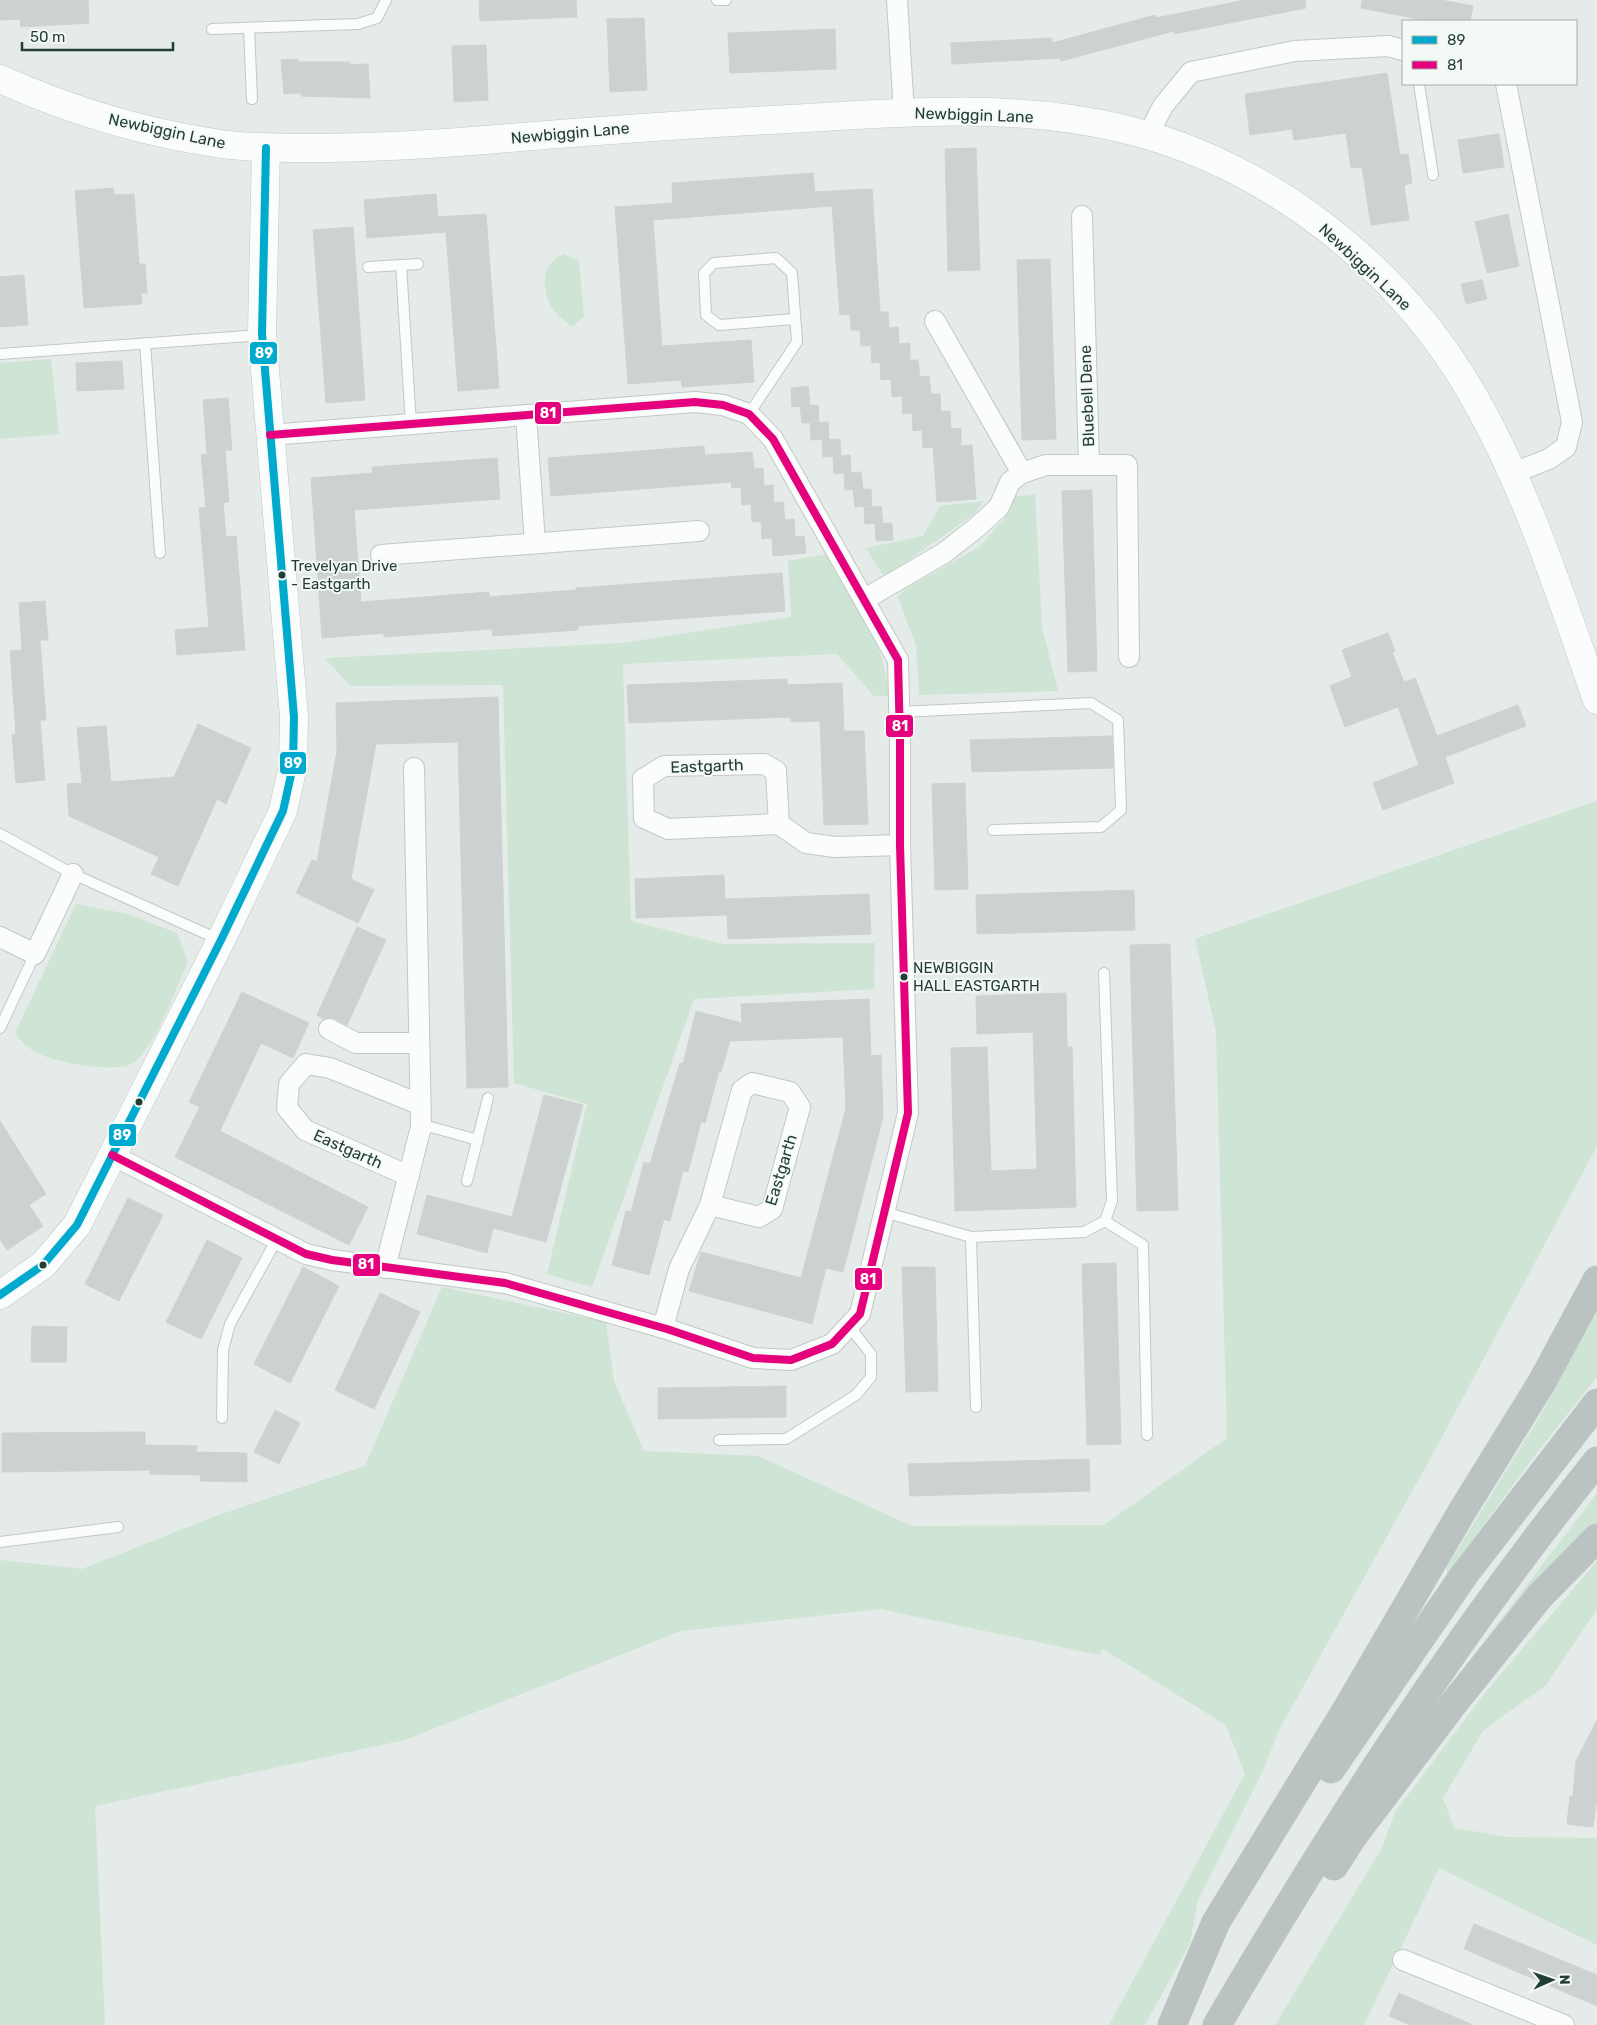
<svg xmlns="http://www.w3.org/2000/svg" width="1597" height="2025" viewBox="0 0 1597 2025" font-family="Rubik,sans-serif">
<rect width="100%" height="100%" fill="#e5ebe8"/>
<g fill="#cee4d5">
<path d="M 564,254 L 579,261 L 584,317 L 571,327 C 565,320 553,312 550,304 C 541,283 543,263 564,254 Z"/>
<polygon points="51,359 59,434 0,439 0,363"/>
<polygon points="1035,494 1042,627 1058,691 919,695 916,646 898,597 905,589 979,547 1003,520 1015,497"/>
<polygon points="984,501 974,514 893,571 883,575 866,548 923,536 940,506"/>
<path d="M 827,554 C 855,601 884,640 889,696 L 874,696 L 837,654 L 623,664 L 631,921 L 723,944 L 875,943 L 874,989 L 694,999 L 592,1287 L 547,1274 L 587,1104 L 514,1083 L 503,685 L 350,686 L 325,658 L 622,643 L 791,617 L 788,561 Z"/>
<polygon points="1597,801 1597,1146 1434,1452 1279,1730 1263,1771 1198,1900 1190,1943 1145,2025 1109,2025 1245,1774 1226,1725 1103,1649 1099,1655 880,1609 681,1631 405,1740 95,1806 105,2025 0,2025 0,1560 82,1569 213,1517 365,1466 442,1287 606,1322 614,1381 644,1451 758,1456 912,1526 1104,1525 1227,1438 1216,1031 1195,939"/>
<path d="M 76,904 L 128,914 L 177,933 L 188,962 C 177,986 153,1053 131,1064 C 117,1071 85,1066 70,1063 C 46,1057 31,1055 15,1033 Z"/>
<polygon points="1597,1310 1597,1377 1539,1450 1447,1574 1446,1568 1543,1411"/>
<polygon points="1597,1493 1597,1524 1537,1586 1469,1669 1466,1665"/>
<polygon points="1597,1561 1597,1609 1546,1685 1483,1731 1443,1798 1454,1828 1508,1837 1597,1838 1597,1945 1439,1868 1364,2025 1275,2025 1382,1848 1395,1812 1484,1694"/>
</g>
<g fill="#ccd2d0" stroke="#ced3d1">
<polygon points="0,0 88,0 89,23 21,27 20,19 0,20"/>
<polygon points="479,0 576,0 577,17 480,21"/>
<polygon points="1245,0 1305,0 1306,8 1174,34 1174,31 1061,61 1060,58 952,64 951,43 1052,38 1052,43 1155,15 1156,18"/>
<polygon points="1362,0 1441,0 1473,6 1470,21 1429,21 1361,8"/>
<polygon points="644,18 647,90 610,92 607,19"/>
<polygon points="835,29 836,69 730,73 728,33"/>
<polygon points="486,45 488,100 454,102 452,46"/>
<polygon points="298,59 298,62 350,62 350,65 368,64 370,98 301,96 301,93 284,94 281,60"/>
<polygon points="1387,73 1400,155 1408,154 1412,183 1404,185 1409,220 1371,225 1362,167 1351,168 1346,133 1294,140 1292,129 1250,135 1245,94"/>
<polygon points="1499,134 1504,167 1463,173 1458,140"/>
<polygon points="976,148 980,270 948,271 945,149"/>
<polygon points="813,173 815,192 872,189 880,312 888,312 889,328 898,327 899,344 910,343 910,360 918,360 920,377 929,376 931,394 940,394 941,412 950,411 951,429 961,428 961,446 972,445 976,499 937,502 933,447 923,448 922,430 913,431 912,413 903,414 902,396 892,397 891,379 881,380 880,362 872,363 871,345 861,346 860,330 851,330 850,314 840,315 832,206 653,220 662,346 751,340 754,382 682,387 681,380 628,384 615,207 673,203 672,183"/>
<polygon points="113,188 114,195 134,194 139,264 145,264 147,293 141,293 142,304 84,308 75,191"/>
<polygon points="436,194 438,217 486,214 499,388 458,391 446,232 367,238 364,200"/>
<polygon points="1508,214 1519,266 1487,273 1475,222"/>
<polygon points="353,227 365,400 326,403 313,230"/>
<polygon points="1050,259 1056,439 1022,440 1017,260"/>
<polygon points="24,275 28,325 0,327 0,277"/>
<polygon points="1482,280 1487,299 1466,304 1461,284"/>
<polygon points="122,361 124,389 77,391 76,363"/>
<polygon points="808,386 810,405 792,407 791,388"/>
<polygon points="228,398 232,450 225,450 229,502 223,503 226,537 236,536 245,650 177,655 175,630 209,627 199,508 206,507 201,455 207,454 203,400"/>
<polygon points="818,405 819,422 802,423 800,406"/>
<polygon points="828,422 829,439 811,440 810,423"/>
<polygon points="840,439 841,456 823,457 822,440"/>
<polygon points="704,446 705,455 752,452 754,469 763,468 764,486 773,485 774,503 783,502 785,520 794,519 795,537 804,536 806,553 773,556 772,538 762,539 761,521 752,522 751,504 742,505 741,487 732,488 731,482 551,496 548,458"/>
<polygon points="850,455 851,472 834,474 833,457"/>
<polygon points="497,458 500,499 354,510 361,602 489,592 489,597 524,594 576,590 576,588 782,573 785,611 578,626 578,630 493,636 492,629 384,637 384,633 322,638 311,478 373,473 372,467"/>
<polygon points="861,472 863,489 845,490 844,473"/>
<polygon points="871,489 872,506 855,507 853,490"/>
<polygon points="1092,490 1097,671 1068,672 1062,491"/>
<polygon points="881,506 883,523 865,524 864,508"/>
<polygon points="892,523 893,540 876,541 875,524"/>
<polygon points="45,601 48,640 40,640 46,720 40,720 45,780 16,783 12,735 16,734 10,651 22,650 19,603"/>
<polygon points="1388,633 1395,651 1392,652 1404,682 1415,678 1437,736 1518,705 1526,726 1445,757 1454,783 1383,810 1373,783 1419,765 1398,707 1345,727 1330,686 1352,677 1342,650"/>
<polygon points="787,679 787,685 842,683 844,731 864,731 868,824 824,825 820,721 791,722 791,717 629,723 627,685"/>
<polygon points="498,697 508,1087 467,1088 458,742 376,744 351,879 374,890 358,923 296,893 312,860 317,862 337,751 336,703"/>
<polygon points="198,724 251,748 226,804 217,799 178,886 151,874 159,857 69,816 67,784 82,783 77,728 106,726 111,782 174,777"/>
<polygon points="1112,736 1113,768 972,772 970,740"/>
<polygon points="965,783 968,889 935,890 932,784"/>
<polygon points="724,875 725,899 869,894 871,934 728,939 727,915 636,918 635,879"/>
<polygon points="1134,890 1135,930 977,934 976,895"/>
<polygon points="357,927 386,940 347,1025 334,1018 324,1019 317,1015"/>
<polygon points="1170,944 1178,1210 1137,1211 1130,945"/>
<polygon points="242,992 309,1023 293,1058 261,1043 220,1131 368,1207 349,1245 175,1157 200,1107 189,1102"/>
<polygon points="1066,993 1067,1047 1072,1047 1076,1207 955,1211 951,1048 987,1047 991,1171 1037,1169 1033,1032 977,1034 976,996"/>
<polygon points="869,999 871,1056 881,1055 883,1117 843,1272 826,1268 812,1324 689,1291 701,1252 801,1278 846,1108 843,1037 730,1041 721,1072 719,1071 705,1123 701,1122 688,1172 683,1171 670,1221 664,1219 649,1275 612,1265 626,1211 631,1212 644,1162 650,1164 680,1063 683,1064 696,1011 742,1023 741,1004"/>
<polygon points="544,1095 583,1105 546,1242 493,1228 487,1253 417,1234 427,1195 512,1217"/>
<polygon points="0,1121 46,1194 29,1205 43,1226 7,1250 0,1239"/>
<polygon points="128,1198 163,1215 119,1301 85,1284"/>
<polygon points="207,1240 242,1258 201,1339 166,1322"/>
<polygon points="1116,1263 1121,1444 1087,1445 1082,1264"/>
<polygon points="303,1267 339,1286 290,1383 254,1364"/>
<polygon points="902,1267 935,1267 938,1391 906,1392"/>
<polygon points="380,1293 420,1312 374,1409 335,1390"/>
<polygon points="32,1326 67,1327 66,1362 31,1362"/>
<polygon points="786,1386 786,1417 658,1419 658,1388"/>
<polygon points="275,1410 300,1423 279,1464 254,1452"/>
<polygon points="145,1432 145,1445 197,1446 196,1452 247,1453 247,1482 200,1481 201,1475 150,1474 150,1470 2,1472 2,1433"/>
<polygon points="1089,1459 1090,1491 910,1496 908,1464"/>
<polygon points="1597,1720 1597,1798 1593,1827 1567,1824 1570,1796 1573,1796 1576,1761"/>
<polygon points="1474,1924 1597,1975 1597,2006 1464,1949"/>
<polygon points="1399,1993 1473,2025 1410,2025 1389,2016"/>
</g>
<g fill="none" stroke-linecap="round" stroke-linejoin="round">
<g stroke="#c2c8c5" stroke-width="12">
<g id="lane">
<polyline points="717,0 726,0"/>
<polyline points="249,28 252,99"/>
<polyline points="212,29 358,24 377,18 386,0"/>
<polyline points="1419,84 1433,175"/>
<polyline points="401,265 411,424"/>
<polyline points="368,267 418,264"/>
<polyline points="145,343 160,553"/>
<polyline points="0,354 261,335"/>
<polyline points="749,414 797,342 792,273 776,258 714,263 704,273 706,315 719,325 795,319"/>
<polyline points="899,712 1091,703 1118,720 1121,810 1101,827 993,830"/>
<polyline points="0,834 73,874 220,940"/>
<polyline points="0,1028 35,954"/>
<polyline points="420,1124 478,1140"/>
<polyline points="467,1181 488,1098"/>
<polyline points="884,1212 971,1237 1084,1232 1105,1221 1112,1201 1104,973"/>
<polyline points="1105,1221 1143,1245 1147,1435"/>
<polyline points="971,1237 976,1407"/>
<polyline points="222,1418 223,1350 230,1324 277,1239"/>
<polyline points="719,1440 786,1439 856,1395 871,1377 871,1354 849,1326"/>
<polyline points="0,1542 118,1527"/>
</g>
</g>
<g stroke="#c2c8c5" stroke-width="22">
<g id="street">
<polyline points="897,0 904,113"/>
<polyline points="1506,84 1572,422 1566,447 1549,459 1513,473"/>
<polyline points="1148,135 1163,106 1191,72 1295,51 1388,46 1403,50"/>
<polyline points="1082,216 1089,465 1127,465 1129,657"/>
<polyline points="935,321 1022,473"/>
<polyline points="526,415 535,543"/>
<polyline points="381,555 699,531"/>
<polyline points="865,599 944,553 976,528 999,507 1010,482 1022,473 1046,465 1089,465"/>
<polygon points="764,764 776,771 779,824 668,829 644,818 643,779 664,766"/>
<polyline points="779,824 806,843 835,847 900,845"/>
<polyline points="0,937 35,954 73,874"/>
<polyline points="329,1029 356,1043 418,1043"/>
<polyline points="112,1155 306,1254 332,1260 505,1283 667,1329 753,1358 791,1360 832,1344 860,1314 908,1113 900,845 900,741 898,660 773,439 749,414 723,405 695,402 270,435"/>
<polyline points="409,1176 305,1130 287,1108 289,1084 306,1064 330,1068 419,1104"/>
<polyline points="385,1268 421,1127 414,768"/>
<polyline points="663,1328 679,1269 710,1205 759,1217 772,1209 800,1107 790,1092 752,1083 742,1090 710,1205"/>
<polyline points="1403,1960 1564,2025"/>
</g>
</g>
<g stroke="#c0c8c5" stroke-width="29">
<g id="secondary">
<path d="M 0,79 C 69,110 145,133 221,144 C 249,148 279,148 307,148 C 375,148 442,144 509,138 C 608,130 708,123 807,118 C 912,111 1021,104 1124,129 C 1269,164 1401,268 1474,397 C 1528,492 1561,597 1597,700"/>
<polyline points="0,1295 43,1265 77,1225 221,940 283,811 293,766 294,717 262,334 266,148"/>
</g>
</g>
<g stroke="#c1cac7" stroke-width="29">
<g id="highway">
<polyline points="1331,1769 1464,1575 1597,1403"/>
<polyline points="1334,1866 1354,1835 1454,1703 1540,1596 1597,1538"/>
<polyline points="1172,2025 1216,1922 1348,1707 1461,1513 1542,1382 1597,1280"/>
<path d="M 1217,2025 C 1332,1829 1454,1638 1597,1461"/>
</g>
</g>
<use href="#lane" stroke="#fbfcfc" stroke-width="10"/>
<use href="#street" stroke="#fbfcfc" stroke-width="20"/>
<use href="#secondary" stroke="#fbfcfc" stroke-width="28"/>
<use href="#highway" stroke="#bac3c1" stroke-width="28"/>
<g stroke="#f4f9f6" stroke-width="11">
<polyline id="bus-1" points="0,1295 43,1265 77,1225 221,940 283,811 293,766 294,717 262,334 266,148"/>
</g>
<g stroke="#f4f9f6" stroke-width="11">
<polyline id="bus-2" points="112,1155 306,1254 332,1260 505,1283 667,1329 753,1358 791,1360 832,1344 860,1314 908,1113 900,845 900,741 898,660 773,439 749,414 723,405 695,402 270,435"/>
</g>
<use href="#bus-1" stroke="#00a9ce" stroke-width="8"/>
<use href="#bus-2" stroke="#e5007d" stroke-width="8"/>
</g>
<g fill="#233e37" stroke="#f4f9f6" stroke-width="2">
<circle cx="282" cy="575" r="4.5"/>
<circle cx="904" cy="977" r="4.5"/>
<circle cx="139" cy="1102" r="4.5"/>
<circle cx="43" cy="1265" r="4.5"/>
</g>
<g text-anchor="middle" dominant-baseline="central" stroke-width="4" stroke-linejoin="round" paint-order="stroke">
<g font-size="15" fill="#233e37" stroke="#f4f9f6" text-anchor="start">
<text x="291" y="566">Trevelyan Drive<tspan x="291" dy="18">- Eastgarth</tspan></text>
<text x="913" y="968">NEWBIGGIN<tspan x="913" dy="18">HALL EASTGARTH</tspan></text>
</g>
<g font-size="16" fill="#233e37" stroke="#f4f9f6">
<text transform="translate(974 115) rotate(2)">Newbiggin Lane</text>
<text transform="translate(167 131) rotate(12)">Newbiggin Lane</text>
<text transform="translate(570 133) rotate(-5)">Newbiggin Lane</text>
<text transform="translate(1365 267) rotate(43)">Newbiggin Lane</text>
<text transform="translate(1087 396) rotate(-92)">Bluebell Dene</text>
<text transform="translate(707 766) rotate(-2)">Eastgarth</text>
<text transform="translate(348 1149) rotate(24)">Eastgarth</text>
<text transform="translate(781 1170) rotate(-73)">Eastgarth</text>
</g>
</g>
<g stroke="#f4f9f6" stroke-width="2">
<rect x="249" y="341" width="29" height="24" rx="5" fill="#00a9ce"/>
<rect x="534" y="401" width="28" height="24" rx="5" fill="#e5007d"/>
<rect x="885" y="714" width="29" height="24" rx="5" fill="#e5007d"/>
<rect x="279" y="751" width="28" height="24" rx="5" fill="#00a9ce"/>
<rect x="108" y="1123" width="29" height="24" rx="5" fill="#00a9ce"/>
<rect x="352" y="1253" width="29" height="24" rx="5" fill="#e5007d"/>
<rect x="854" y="1267" width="29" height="24" rx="5" fill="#e5007d"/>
</g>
<g font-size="14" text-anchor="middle" font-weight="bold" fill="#fff">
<text x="264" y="358">89</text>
<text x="548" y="418">81</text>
<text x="900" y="731">81</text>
<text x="293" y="768">89</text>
<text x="122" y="1140">89</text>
<text x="366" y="1269">81</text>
<text x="868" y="1284">81</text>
</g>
<rect x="1402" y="20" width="175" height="65" fill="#f4f9f6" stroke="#a0aeaa"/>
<rect x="1412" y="36" width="25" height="8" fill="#00a9ce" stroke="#a0aeaa"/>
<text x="1447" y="45" font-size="15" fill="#233e37">89</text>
<rect x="1412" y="61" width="25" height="8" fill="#e5007d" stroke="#a0aeaa"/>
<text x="1447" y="70" font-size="15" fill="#233e37">81</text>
<g transform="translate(1552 1980) rotate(88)" stroke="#f4f9f6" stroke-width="4" paint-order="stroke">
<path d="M0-4L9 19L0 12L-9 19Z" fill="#233e37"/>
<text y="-8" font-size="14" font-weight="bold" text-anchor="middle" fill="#233e37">N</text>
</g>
<path d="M22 42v8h151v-8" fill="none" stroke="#233e37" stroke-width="2.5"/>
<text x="30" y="42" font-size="15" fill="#233e37" stroke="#f4f9f6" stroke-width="4" paint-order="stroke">50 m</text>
</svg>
